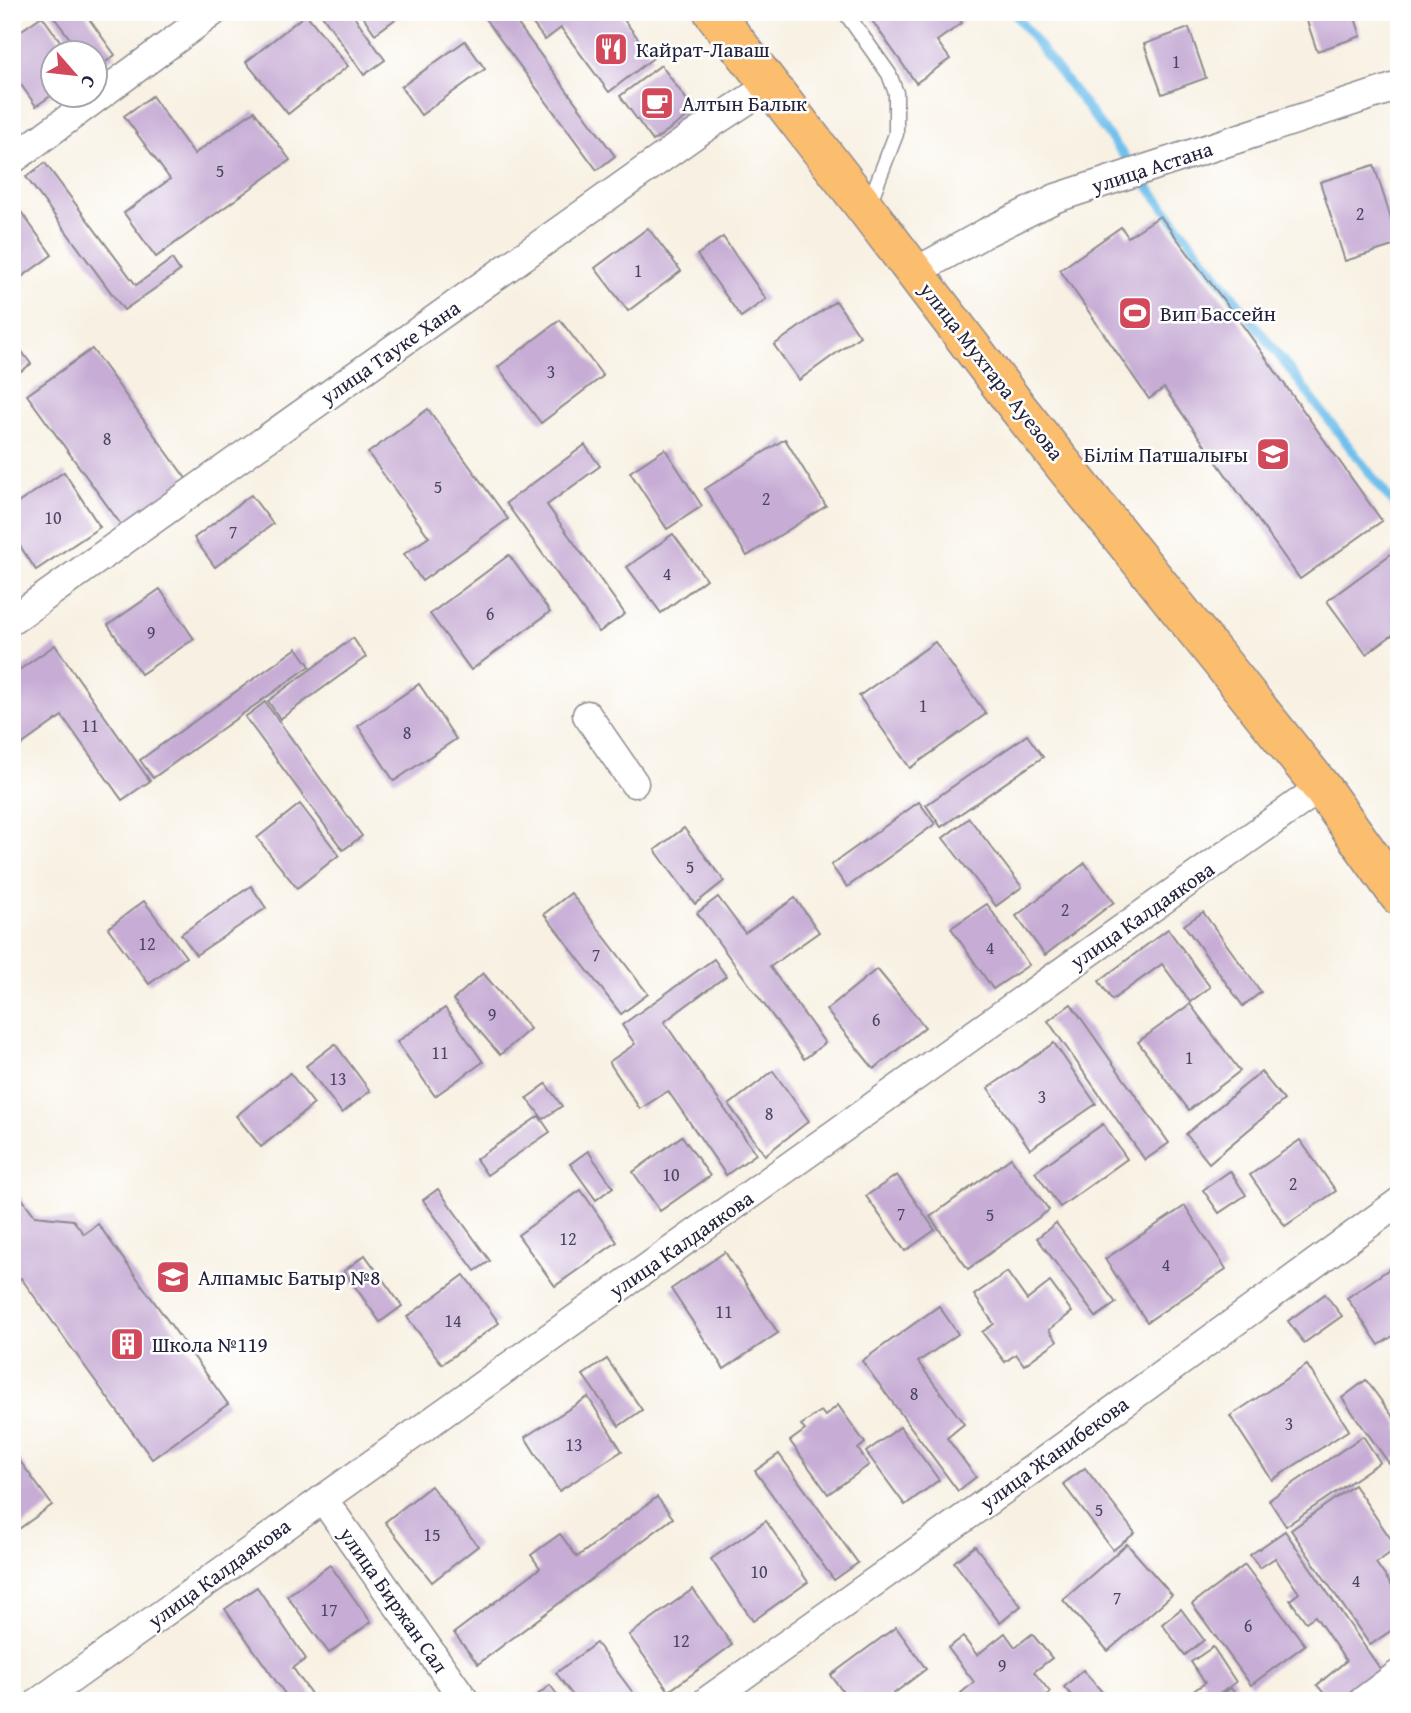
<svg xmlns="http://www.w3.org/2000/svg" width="1411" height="1713" viewBox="0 0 1411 1713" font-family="'Gentium Book Plus',serif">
<rect width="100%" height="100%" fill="#fff"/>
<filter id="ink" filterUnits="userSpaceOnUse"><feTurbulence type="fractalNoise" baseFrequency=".0143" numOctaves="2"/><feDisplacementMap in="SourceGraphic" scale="14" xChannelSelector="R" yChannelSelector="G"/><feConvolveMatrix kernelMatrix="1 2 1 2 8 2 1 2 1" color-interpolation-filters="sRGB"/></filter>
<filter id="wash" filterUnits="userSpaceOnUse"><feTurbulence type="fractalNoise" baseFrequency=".00686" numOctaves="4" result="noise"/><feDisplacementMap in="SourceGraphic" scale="28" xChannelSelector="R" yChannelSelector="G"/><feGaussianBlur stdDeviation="1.57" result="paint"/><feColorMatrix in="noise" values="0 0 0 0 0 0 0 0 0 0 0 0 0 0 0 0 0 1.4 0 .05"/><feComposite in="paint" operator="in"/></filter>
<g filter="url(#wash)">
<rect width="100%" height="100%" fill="#f8f1e3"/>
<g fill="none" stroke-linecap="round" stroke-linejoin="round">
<polyline stroke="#71c0ec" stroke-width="9" points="1013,12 1399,511"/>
</g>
<g id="blocks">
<g fill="#c7add5">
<polygon points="50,12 84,12 115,55 94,71 94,52 80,52"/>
<polygon points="320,12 351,12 385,60 364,75"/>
<polygon points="360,12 405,12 375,34"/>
<polygon points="480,12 509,12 615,156 597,170"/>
<polygon points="524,12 618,12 653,58 609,92 561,28 545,40"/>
<polygon points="866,12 954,12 962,23 937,41 950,59 916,83"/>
<polygon points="1304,12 1353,12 1361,36 1317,51"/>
<polygon points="306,14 348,66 288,114 246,62"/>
<polygon points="42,16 68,52 52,52 52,95 36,106 12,72 12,37"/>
<polygon points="1189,28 1206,78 1162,94 1144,44"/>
<polygon points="465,41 485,69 421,115 401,87"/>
<polygon points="661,65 695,111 653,141 620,96"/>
<polygon points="152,96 194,154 254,111 290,160 156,257 124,213 170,179 124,116"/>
<polygon points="45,163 136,285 172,259 180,271 124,310 26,177"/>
<polygon points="1374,165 1399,244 1345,261 1320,182"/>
<polygon points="19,209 52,255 12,284 12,214"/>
<polygon points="1160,216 1246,330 1382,521 1300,579 1164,388 1149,399 1060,270 1121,227 1128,237"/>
<polygon points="648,228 681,271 628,311 595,268"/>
<polygon points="723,237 766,299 741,317 697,255"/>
<polygon points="836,301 860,336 799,380 774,345"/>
<polygon points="560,320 603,376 541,423 498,367"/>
<polygon points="12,338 31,364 14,376 12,374"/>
<polygon points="92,349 187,480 122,526 27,395"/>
<polygon points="428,409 508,519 422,581 404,554 429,537 368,453"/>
<polygon points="785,439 826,506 747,556 705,489"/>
<polygon points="585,445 600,466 547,505 625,614 599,632 506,503"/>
<polygon points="665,449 702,506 667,529 630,472"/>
<polygon points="64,472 100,527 36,570 12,534 12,507"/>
<polygon points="251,495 273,524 215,567 194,538"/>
<polygon points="673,534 706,579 661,613 627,567"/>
<polygon points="1399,548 1399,630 1366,654 1327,601"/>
<polygon points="509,555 550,612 471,670 430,614"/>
<polygon points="160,589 194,639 141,674 108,625"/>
<polygon points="353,638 366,657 280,719 268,701"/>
<polygon points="935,642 986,714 910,768 859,696"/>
<polygon points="55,645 150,781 122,800 62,716 21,745 12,733 12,675"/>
<polygon points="297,648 310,666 153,778 140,760"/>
<polygon points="419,684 456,739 394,781 358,726"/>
<polygon points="265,702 362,836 343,850 245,717"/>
<polygon points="1027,735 1043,757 941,827 926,805"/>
<polygon points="919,802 935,824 847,887 831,865"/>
<polygon points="300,804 339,855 297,888 257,838"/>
<polygon points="969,818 1022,887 996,906 943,838"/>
<polygon points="684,828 724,881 695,904 655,850"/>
<polygon points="1085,863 1114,902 1045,955 1016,916"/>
<polygon points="251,886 266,908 196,955 181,934"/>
<polygon points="571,893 648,994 621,1014 544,914"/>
<polygon points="718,897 745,933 795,898 819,932 770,967 825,1043 804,1059 697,913"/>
<polygon points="144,901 186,957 149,984 108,928"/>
<polygon points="987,904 1029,965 993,989 951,928"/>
<polygon points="1203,912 1261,992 1243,1006 1184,925"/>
<polygon points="1168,929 1210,987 1190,1002 1162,964 1112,1000 1099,981"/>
<polygon points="714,959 726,976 664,1022 756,1154 726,1175 668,1091 640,1109 609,1062 635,1044 622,1025"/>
<polygon points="877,969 925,1027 874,1069 826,1010"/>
<polygon points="483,973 530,1029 500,1055 453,1000"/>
<polygon points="1071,1004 1169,1143 1145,1160 1048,1021"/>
<polygon points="1190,1004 1240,1071 1189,1110 1138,1042"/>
<polygon points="445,1008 483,1062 435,1096 397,1042"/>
<polygon points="1054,1043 1096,1104 1030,1149 988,1088"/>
<polygon points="335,1044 370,1091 342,1113 306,1066"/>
<polygon points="773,1071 809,1121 765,1155 729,1105"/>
<polygon points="1261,1072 1284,1100 1209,1163 1186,1134"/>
<polygon points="290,1073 314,1104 261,1147 236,1116"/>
<polygon points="546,1084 562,1106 543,1119 527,1098"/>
<polygon points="539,1116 550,1132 487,1175 476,1159"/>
<polygon points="1103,1124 1127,1159 1060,1207 1035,1172"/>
<polygon points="682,1136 710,1176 660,1211 633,1172"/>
<polygon points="1300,1140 1336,1191 1285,1226 1250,1175"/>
<polygon points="588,1151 613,1187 596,1200 570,1164"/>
<polygon points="1011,1158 1049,1210 968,1269 930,1217"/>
<polygon points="1230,1171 1246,1195 1219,1213 1203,1190"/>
<polygon points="897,1175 935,1230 905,1251 866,1196"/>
<polygon points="12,1185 35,1216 73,1220 84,1234 98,1224 228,1404 152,1459 21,1278 12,1284"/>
<polygon points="438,1189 490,1261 475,1271 423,1200"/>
<polygon points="581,1190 617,1242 555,1286 518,1235"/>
<polygon points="1185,1206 1226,1269 1147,1322 1105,1259"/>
<polygon points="1056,1223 1116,1303 1096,1317 1037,1238"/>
<polygon points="725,1252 778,1333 724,1369 671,1289"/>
<polygon points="365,1255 402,1306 380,1322 344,1271"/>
<polygon points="1398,1263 1399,1332 1379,1345 1347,1298"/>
<polygon points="1007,1272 1027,1300 1050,1282 1072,1312 1049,1330 1057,1341 1024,1365 1016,1354 1005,1362 982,1332 994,1324 974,1295"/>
<polygon points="464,1275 499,1323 442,1364 407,1317"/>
<polygon points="1325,1294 1342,1316 1304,1343 1288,1321"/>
<polygon points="939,1306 958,1334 918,1362 964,1424 947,1438 976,1477 958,1491 862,1361"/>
<polygon points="607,1359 642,1410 619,1426 583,1375"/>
<polygon points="1307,1365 1349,1430 1272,1480 1230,1416"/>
<polygon points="1366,1380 1399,1425 1399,1456 1389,1463 1342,1398"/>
<polygon points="588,1397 622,1451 559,1491 525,1437"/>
<polygon points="838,1405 865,1443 858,1449 869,1465 828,1494 790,1441 805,1430 801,1425 821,1411 825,1416"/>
<polygon points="900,1427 939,1480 905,1505 866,1452"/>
<polygon points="1363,1436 1380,1462 1286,1526 1269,1500"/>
<polygon points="12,1450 52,1505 12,1534"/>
<polygon points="779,1454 858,1563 834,1580 755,1471"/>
<polygon points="1085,1468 1135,1533 1113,1550 1063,1484"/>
<polygon points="1354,1485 1397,1548 1376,1563 1399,1596 1399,1625 1370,1645 1291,1530"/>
<polygon points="431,1486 478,1546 432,1582 385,1522"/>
<polygon points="657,1497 673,1518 478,1664 454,1633 540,1568 531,1555 560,1534 577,1557"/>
<polygon points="766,1521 808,1582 753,1621 711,1559"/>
<polygon points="1285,1531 1381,1670 1339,1701 1330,1701 1317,1685 1346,1661 1315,1616 1306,1622 1290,1600 1299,1593 1275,1558 1260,1568 1250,1555"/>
<polygon points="1127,1544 1172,1595 1108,1651 1063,1600"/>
<polygon points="975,1546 1021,1606 1000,1623 954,1562"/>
<polygon points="330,1565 371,1622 329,1653 287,1596"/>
<polygon points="1245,1565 1305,1645 1251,1685 1192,1604"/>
<polygon points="257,1587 306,1659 293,1668 316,1701 290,1701 225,1609"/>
<polygon points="693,1589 732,1645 669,1691 629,1635"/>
<polygon points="1181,1609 1204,1640 1185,1655 1162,1624"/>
<polygon points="896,1627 926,1669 884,1701 849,1701 831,1675"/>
<polygon points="1005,1633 1015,1647 1032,1634 1052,1658 1034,1672 1050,1692 1039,1701 1026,1701 1023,1697 1018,1701 967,1701 961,1693 974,1682 948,1648 963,1637 977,1655"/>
<polygon points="596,1643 639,1701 577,1701 556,1673"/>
<polygon points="1213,1647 1236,1682 1210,1701 1185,1701 1183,1698 1205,1683 1191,1662"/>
<polygon points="1083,1670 1110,1701 1076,1701 1064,1687"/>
<polygon points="550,1685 562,1701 530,1701"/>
<polygon points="1231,1688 1240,1701 1214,1701"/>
</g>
</g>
</g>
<g filter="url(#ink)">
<use href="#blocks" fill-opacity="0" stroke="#8d8a8f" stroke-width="2"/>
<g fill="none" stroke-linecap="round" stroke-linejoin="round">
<g stroke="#8d8a8f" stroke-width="17">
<polyline id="lane" points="845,12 889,74 896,93 896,134 869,204"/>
</g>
<g stroke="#8d8a8f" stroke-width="31">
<g id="street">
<polyline points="12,160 213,12"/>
<polyline points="915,272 987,232 1056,198 1399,86"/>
<polyline points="12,620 694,135 769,86"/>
<polyline points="587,715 634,783"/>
<polyline points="323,1499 465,1701"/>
<polyline points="40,1701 1321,787"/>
<polyline points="707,1701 1044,1461 1399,1202"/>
<polyline points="1363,1701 1399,1674"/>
</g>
</g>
<g stroke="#8d8a8f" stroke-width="41">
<polyline id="primary" points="713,12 867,210 1018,408 1321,787 1399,896"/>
</g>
<use href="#lane" stroke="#fff" stroke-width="14"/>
<use href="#street" stroke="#fff" stroke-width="28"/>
<use href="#primary" stroke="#fbbd6e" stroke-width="38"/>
</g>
</g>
<defs>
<g id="restaurant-square" transform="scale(1.75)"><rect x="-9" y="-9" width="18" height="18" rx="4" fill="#d1495b" stroke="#fff"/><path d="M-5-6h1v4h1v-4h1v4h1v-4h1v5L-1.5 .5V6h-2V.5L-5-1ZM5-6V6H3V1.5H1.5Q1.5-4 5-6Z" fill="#fff"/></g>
<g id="cafe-square" transform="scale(1.75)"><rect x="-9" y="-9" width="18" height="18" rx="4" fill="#d1495b" stroke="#fff"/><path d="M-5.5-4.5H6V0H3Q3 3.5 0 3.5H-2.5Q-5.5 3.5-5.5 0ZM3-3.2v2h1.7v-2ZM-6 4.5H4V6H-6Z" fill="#fff"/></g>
<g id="stadium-square" transform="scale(1.75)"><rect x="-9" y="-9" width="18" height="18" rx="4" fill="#d1495b" stroke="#fff"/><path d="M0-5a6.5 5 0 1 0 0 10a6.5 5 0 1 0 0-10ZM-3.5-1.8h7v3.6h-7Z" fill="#fff"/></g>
<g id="school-square" transform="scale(1.75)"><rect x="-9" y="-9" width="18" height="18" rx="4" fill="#d1495b" stroke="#fff"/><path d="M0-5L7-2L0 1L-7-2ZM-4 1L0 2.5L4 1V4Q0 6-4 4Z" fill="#fff"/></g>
<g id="building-square" transform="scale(1.75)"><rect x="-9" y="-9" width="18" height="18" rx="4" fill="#d1495b" stroke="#fff"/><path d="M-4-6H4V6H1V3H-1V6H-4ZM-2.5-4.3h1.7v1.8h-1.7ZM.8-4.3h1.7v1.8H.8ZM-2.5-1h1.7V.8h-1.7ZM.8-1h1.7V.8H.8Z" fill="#fff"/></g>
</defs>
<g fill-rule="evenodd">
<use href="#restaurant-square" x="611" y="49"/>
<use href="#cafe-square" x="657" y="103"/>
<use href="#stadium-square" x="1135" y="313"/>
<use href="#school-square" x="1273" y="454"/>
<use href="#school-square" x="173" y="1277"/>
<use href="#building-square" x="127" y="1344"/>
</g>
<g text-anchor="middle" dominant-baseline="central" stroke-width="5" stroke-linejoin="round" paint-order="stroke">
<g font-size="18" fill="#4b4562">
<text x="1176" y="61">1</text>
<text x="220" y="170">5</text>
<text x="1360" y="213">2</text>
<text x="638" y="270">1</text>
<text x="551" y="371">3</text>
<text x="107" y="438">8</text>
<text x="438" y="486">5</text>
<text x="766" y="498">2</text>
<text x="53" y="517">10</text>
<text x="233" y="531">7</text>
<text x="667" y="573">4</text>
<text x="490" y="613">6</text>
<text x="151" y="632">9</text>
<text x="923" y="705">1</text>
<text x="90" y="725">11</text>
<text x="407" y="732">8</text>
<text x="690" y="866">5</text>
<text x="1065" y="909">2</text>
<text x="147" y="943">12</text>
<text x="990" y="947">4</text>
<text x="596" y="954">7</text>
<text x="492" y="1014">9</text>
<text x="876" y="1019">6</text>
<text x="440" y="1052">11</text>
<text x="1189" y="1057">1</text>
<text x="338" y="1078">13</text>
<text x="1042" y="1096">3</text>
<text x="769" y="1113">8</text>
<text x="671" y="1174">10</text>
<text x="1293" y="1183">2</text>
<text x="901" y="1213">7</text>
<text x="990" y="1214">5</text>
<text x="568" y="1238">12</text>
<text x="1166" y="1264">4</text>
<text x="724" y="1311">11</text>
<text x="453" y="1320">14</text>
<text x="914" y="1393">8</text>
<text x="1289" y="1423">3</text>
<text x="574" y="1444">13</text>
<text x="1099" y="1509">5</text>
<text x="432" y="1534">15</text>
<text x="759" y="1571">10</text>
<text x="1356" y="1580">4</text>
<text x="1117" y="1597">7</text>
<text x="329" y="1609">17</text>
<text x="1248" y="1625">6</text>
<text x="681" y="1640">12</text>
<text x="1002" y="1665">9</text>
</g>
<g font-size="21" fill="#22223b" stroke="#fff" text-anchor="start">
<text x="636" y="49">Кайрат-Лаваш</text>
<text x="682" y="103">Алтын Балык</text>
<text x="1160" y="313">Вип Бассейн</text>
<text x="1248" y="454" text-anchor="end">Білім Патшалығы</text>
<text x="198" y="1277">Алпамыс Батыр №8</text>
<text x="152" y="1344">Школа №119</text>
</g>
<g font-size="21" fill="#22223b" stroke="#fff">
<text transform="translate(1152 167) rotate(-18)">улица Астана</text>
<text transform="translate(390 352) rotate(-35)">улица Тауке Хана</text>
<text transform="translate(992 371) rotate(52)">улица Мухтара Ауезова</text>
<text transform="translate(1142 915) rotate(-35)">улица Калдаякова</text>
<text transform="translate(681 1244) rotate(-35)">улица Калдаякова</text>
<text transform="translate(1054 1453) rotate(-36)">улица Жанибекова</text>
<text transform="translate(219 1573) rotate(-36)">улица Калдаякова</text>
<text transform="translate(394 1600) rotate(55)">улица Биржан Сал</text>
</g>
</g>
<rect width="1411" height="1713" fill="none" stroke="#fff" stroke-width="42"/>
<g transform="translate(74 74) rotate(118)"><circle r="33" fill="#ffffff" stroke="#a7a7b1" stroke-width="2"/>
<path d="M0-5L12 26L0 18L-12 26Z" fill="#d1495b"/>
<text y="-10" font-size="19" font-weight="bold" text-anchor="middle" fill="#22223b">С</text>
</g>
</svg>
